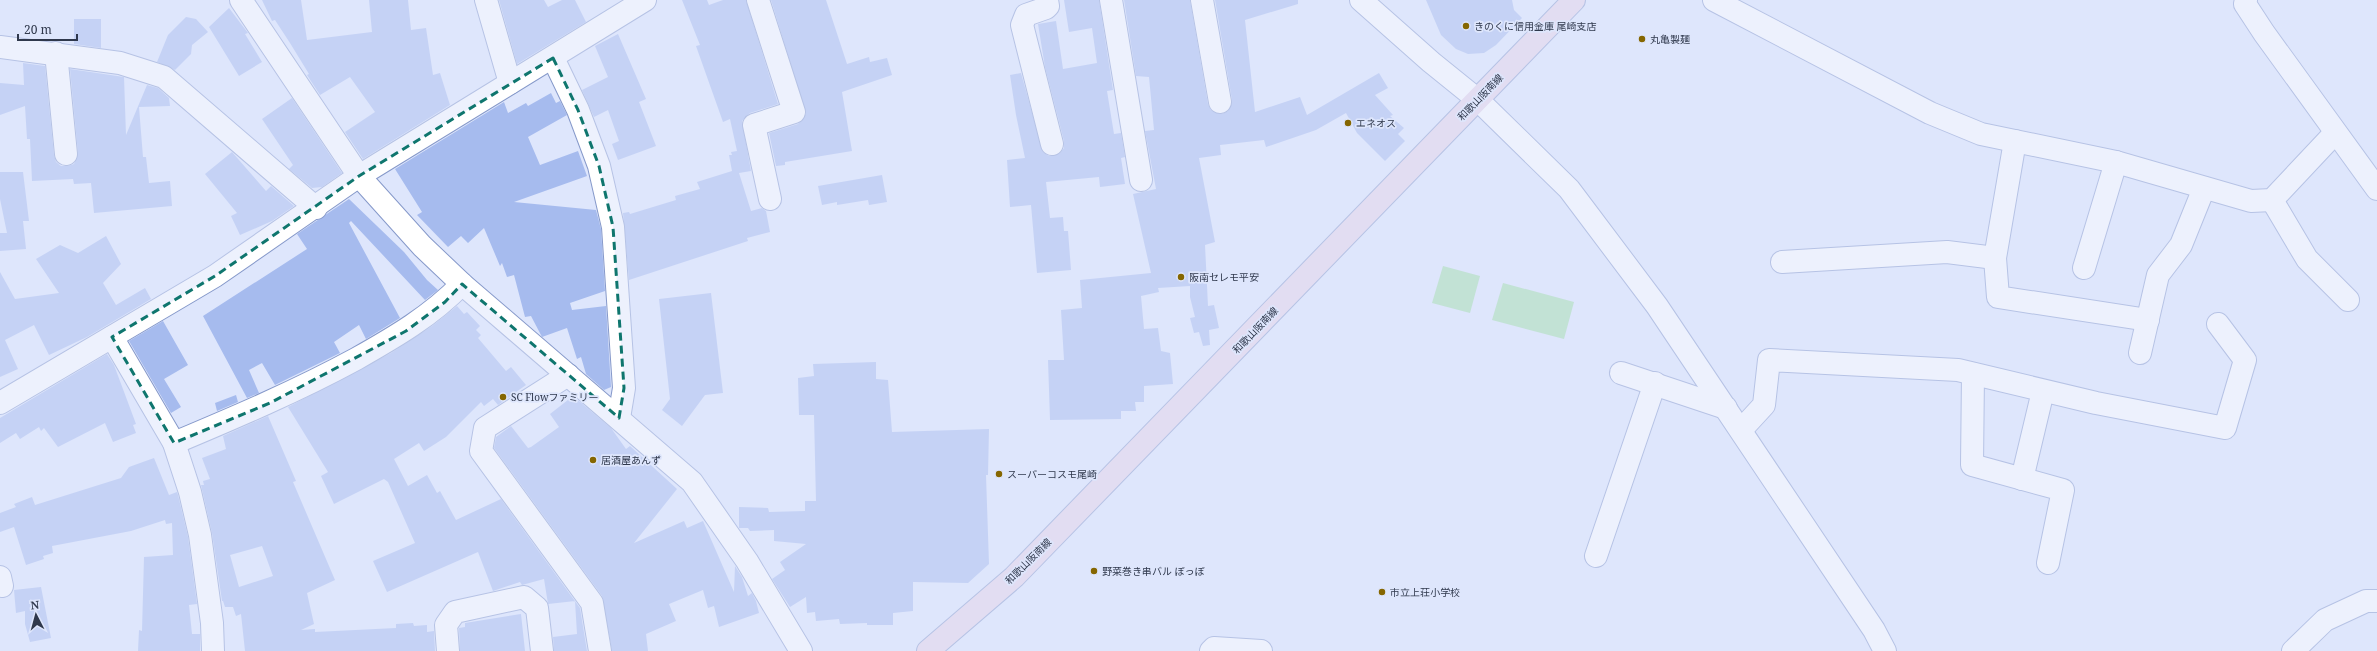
<svg xmlns="http://www.w3.org/2000/svg" width="2377" height="651" viewBox="0 0 2377 651" font-family="'Noto Serif','Noto Sans JP',serif">
<rect width="100%" height="100%" fill="#dee6fc"/>
<g fill="#a0dda7">
<polygon points="1443,266 1480,276 1470,313 1432,303"/>
<polygon points="1503,283 1574,302 1564,339 1492,320"/>
</g>
<g fill="#a6bbee" fill-rule="evenodd">
<polygon points="262,0 301,0 307,40 372,32 369,0 408,0 411,30 426,28 433,75 440,73 450,105 363,159 345,132 375,112 350,77 320,95 307,75 309,74 290,43 275,20 272,21"/>
<polygon points="499,0 544,0 548,7 562,0 575,0 586,22 517,64"/>
<polygon points="682,0 707,0 709,5 723,0 746,0 778,104 750,113 742,121 751,171 739,173 751,211 762,208 766,211 770,232 747,238 748,241 629,280 623,213 629,212 630,214 676,200 675,196 700,189 697,182 732,171 729,155 732,155 731,152 737,151 730,119 723,122 696,46 700,45"/>
<polygon points="771,0 826,0 847,64 869,57 870,62 887,58 892,75 842,92 852,151 785,162 785,165 776,166 769,133 798,124 806,114"/>
<polygon points="1064,0 1099,0 1113,90 1107,91 1114,134 1121,133 1125,157 1121,158 1125,184 1100,187 1099,177 1046,182 1050,218 1063,217 1064,231 1068,231 1071,270 1037,273 1031,205 1010,207 1007,160 1025,158 1016,115 1010,75 1021,73 1043,152 1049,156 1060,153 1064,148 1064,141 1045,67 1038,24 1056,21 1063,69 1097,63 1092,28 1069,32"/>
<polygon points="1124,0 1190,0 1208,104 1211,110 1222,114 1228,111 1232,100 1215,0 1298,0 1298,4 1245,20 1255,112 1300,97 1307,115 1379,73 1388,88 1375,95 1393,115 1390,116 1404,128 1398,134 1405,141 1385,161 1357,133 1346,113 1316,130 1266,147 1264,140 1220,145 1221,155 1199,158 1215,242 1205,245 1208,306 1214,305 1219,328 1209,330 1210,345 1203,346 1199,332 1194,333 1190,318 1195,317 1190,297 1190,286 1158,288 1159,292 1141,296 1144,329 1158,328 1161,351 1170,353 1173,384 1144,386 1144,402 1135,402 1136,411 1121,411 1121,419 1050,420 1048,360 1064,360 1061,310 1082,308 1080,280 1151,273 1133,194 1156,189 1145,131 1154,130 1149,77 1136,76"/>
<polygon points="1426,0 1512,0 1514,10 1522,18 1496,45 1484,53 1468,54 1456,49 1441,35"/>
<polygon points="229,8 248,33 245,34 262,62 239,76 209,27"/>
<polygon points="186,17 196,19 208,32 192,45 191,54 175,70 157,62 168,35"/>
<polygon points="74,19 101,19 101,48 74,44"/>
<polygon points="618,34 646,99 639,102 656,146 618,160 612,144 619,141 608,110 594,117 582,90 608,77 595,46"/>
<polygon points="23,63 45,66 54,155 56,162 61,166 68,166 74,164 78,153 70,69 124,77 126,135 147,85 158,88 169,98 170,106 139,107 143,157 146,157 149,183 170,181 172,206 94,213 91,183 74,184 73,179 32,181 30,139 27,139 25,106 0,115 0,83 24,85"/>
<polygon points="551,93 556,103 560,101 567,115 528,137 540,165 578,151 587,176 514,202 596,210 601,229 605,291 570,303 572,310 606,306 611,387 604,390 586,374 581,357 577,359 567,328 542,337 531,316 525,317 514,275 507,277 502,263 500,266 484,228 468,243 461,236 448,247 417,215 422,212 395,169 504,102 508,113 526,103 528,106"/>
<polygon points="292,98 342,173 322,187 312,188 289,169 293,165 262,119"/>
<polygon points="232,152 266,191 271,186 294,206 272,221 240,235 231,216 237,213 205,174"/>
<polygon points="0,172 23,172 29,221 23,221 26,249 0,251 0,233 7,233 0,199"/>
<polygon points="882,175 887,202 869,205 868,200 837,205 837,202 822,205 818,186"/>
<polygon points="349,199 404,252 427,280 438,290 425,300 351,221 349,223 400,318 366,339 359,325 334,342 340,353 275,385 262,363 249,370 259,393 247,398 203,316 307,249 297,234"/>
<polygon points="106,236 121,264 103,283 116,305 145,288 151,299 87,337 49,355 34,325 5,340 18,369 0,377 0,272 15,299 59,293 36,259 60,245 78,253"/>
<polygon points="711,293 723,393 705,395 682,426 662,410 670,399 659,299"/>
<polygon points="457,306 464,314 467,312 480,326 476,330 481,335 478,338 506,371 511,367 526,385 498,405 493,399 484,406 481,402 446,437 424,451 419,443 394,459 408,486 427,475 437,493 440,491 456,520 501,499 580,608 587,651 554,651 553,637 577,634 575,601 548,604 544,579 522,585 520,582 493,591 478,552 387,592 373,561 415,543 388,482 384,479 334,504 321,476 328,472 288,407 391,353 432,326"/>
<polygon points="163,321 188,365 164,379 181,407 171,413 129,341"/>
<polygon points="107,354 114,365 136,424 133,425 136,433 113,442 105,423 58,447 44,428 41,431 39,427 20,439 16,433 0,443 0,418"/>
<polygon points="876,362 876,379 888,380 892,432 989,429 988,475 986,475 989,564 968,583 913,582 913,611 893,613 893,625 867,625 867,623 840,624 839,619 816,621 815,612 807,613 806,597 790,607 772,579 785,570 780,562 806,544 774,541 774,530 750,531 748,528 739,528 739,507 768,508 769,512 805,511 805,501 816,501 814,415 799,415 798,378 814,376 813,364"/>
<polygon points="236,395 238,402 217,411 215,403"/>
<polygon points="573,396 611,428 626,449 630,446 677,489 634,543 684,521 687,528 703,521 734,592 735,566 742,577 748,596 752,593 756,601 759,613 719,627 714,606 708,608 703,590 669,604 676,621 646,634 648,651 612,651 602,596 494,448 496,437 511,426 528,448 531,447 559,427 550,414"/>
<path d="M 268,416 L 296,481 L 293,482 L 335,580 L 307,593 L 314,624 L 301,630 L 315,629 L 315,632 L 396,628 L 396,624 L 413,623 L 414,626 L 427,625 L 427,632 L 434,631 L 435,651 L 245,651 L 241,614 L 236,616 L 233,607 L 225,607 L 223,601 L 222,601 L 212,533 L 201,485 L 204,485 L 203,481 L 210,479 L 202,458 L 226,449 L 223,436 ZM 262,546 L 273,576 L 239,587 L 230,555 Z"/>
<polygon points="154,458 169,495 177,492 178,495 188,537 197,604 189,605 192,634 200,634 200,651 138,651 139,630 142,631 144,557 173,555 172,523 166,524 165,520 131,531 52,546 53,553 43,556 44,559 26,565 14,527 0,532 0,513 16,507 14,504 32,497 35,505 121,478 129,467"/>
<polygon points="41,587 51,638 30,642 25,624 25,611 16,613 14,590"/>
<polygon points="521,614 525,651 460,651 459,628 465,627 465,623"/>
</g>
<g fill="none" stroke-linecap="round" stroke-linejoin="round">
<g stroke="#8699ca" stroke-width="24">
<g id="minor">
<polyline points="486,0 510,83"/>
<polyline points="758,0 794,112 754,125 770,199"/>
<polyline points="1047,0 1048,6 1046,8 1026,15 1022,25 1052,144"/>
<polyline points="1111,0 1141,180"/>
<polyline points="1202,0 1220,102"/>
<polyline points="1714,0 1930,113 1981,134 2116,162 2251,201 2272,200 2335,133"/>
<polyline points="0,47 120,63 164,77 316,208"/>
<polyline points="56,53 66,154"/>
<polyline points="553,58 578,110 599,166 613,227 624,388 619,418"/>
<polyline points="2015,141 1995,258 1998,297 2148,320"/>
<polyline points="2272,200 2307,259 2348,300"/>
<polyline points="1782,262 1947,252 1995,258"/>
<polyline points="2084,268 2116,162"/>
<polyline points="112,337 174,443 190,492 200,535 212,623 213,651"/>
<polyline points="2140,353 2158,275 2181,245 2204,188"/>
<polyline points="1621,373 1726,408"/>
<polyline points="1973,374 1972,465 2063,490 2048,563"/>
<polyline points="568,375 485,428 481,451 592,603 600,651"/>
<polyline points="0,403 215,276 359,176 645,0"/>
<polyline points="1741,430 1764,405 1769,360 1958,370 2096,403 2225,428 2245,360 2218,324"/>
<path d="M 174,443 C 236,417 297,391 356,359 C 395,337 431,316 462,284"/>
<polyline points="2022,479 2043,391"/>
<polyline points="1596,556 1655,383"/>
<polyline points="0,577 2,586"/>
<polyline points="448,651 446,625 455,612 524,597 537,608 542,651"/>
<polyline points="1211,651 1214,648 1261,651"/>
<polyline points="2293,651 2325,620 2366,601 2377,601"/>
</g>
</g>
<g stroke="#8699ca" stroke-width="24">
<g id="tertiary">
<polyline points="241,0 359,176 422,246 462,284 692,482 747,561 801,651"/>
<polyline points="1361,0 1431,62 1478,100 1569,189 1657,306 1874,630 1885,651"/>
<polyline points="2246,0 2245,4 2264,33 2377,189"/>
</g>
</g>
<g stroke="#8699ca" stroke-width="24">
<polyline id="secondary" points="928,651 1014,577 1574,0"/>
</g>
<use href="#minor" stroke="#fff" stroke-width="22"/>
<use href="#tertiary" stroke="#fff" stroke-width="22"/>
<use href="#secondary" stroke="#e6d3e6" stroke-width="22"/>
</g>
<path d="M0 0H2377V651H0ZM 553,58 L 578,110 L 599,166 L 613,227 L 624,388 L 619,418 L 462,284 L 445,302 L 406,331 L 270,403 L 174,443 L 112,337 L 215,276 L 359,176 Z" fill="#dee6fc" fill-opacity=".55" fill-rule="evenodd"/>
<path fill="none" stroke="#0f766e" stroke-width="3" stroke-dasharray="8 5" stroke-linejoin="round" d="M 553,58 L 578,110 L 599,166 L 613,227 L 624,388 L 619,418 L 462,284 L 445,302 L 406,331 L 270,403 L 174,443 L 112,337 L 215,276 L 359,176 Z"/>
<g fill="#856600" stroke="#dee6fc" stroke-width="1.5">
<circle cx="1466" cy="26" r="4"/>
<circle cx="1642" cy="39" r="4"/>
<circle cx="1348" cy="123" r="4"/>
<circle cx="1181" cy="277" r="4"/>
<circle cx="503" cy="397" r="4"/>
<circle cx="593" cy="460" r="4"/>
<circle cx="999" cy="474" r="4"/>
<circle cx="1094" cy="571" r="4"/>
<circle cx="1382" cy="592" r="4"/>
</g>
<g text-anchor="middle" dominant-baseline="central" stroke-width="3.5" stroke-linejoin="round" paint-order="stroke">
<g font-size="10" fill="#2f384c" stroke="#dee6fc" text-anchor="start">
<text x="1474" y="26">きのくに信用金庫 尾崎支店</text>
<text x="1650" y="39">丸亀製麺</text>
<text x="1356" y="123">エネオス</text>
<text x="1189" y="277">阪南セレモ平安</text>
<text x="511" y="397">SC Flowファミリー</text>
<text x="601" y="460">居酒屋あんず</text>
<text x="1007" y="474">スーパーコスモ尾崎</text>
<text x="1102" y="571">野菜巻き串バル ぽっぽ</text>
<text x="1390" y="592">市立上荘小学校</text>
</g>
<g font-size="10" fill="#2f384c" stroke="#dee6fc">
<text transform="translate(1480 97) rotate(-46)">和歌山阪南線</text>
<text transform="translate(1255 330) rotate(-46)">和歌山阪南線</text>
<text transform="translate(1028 561) rotate(-45)">和歌山阪南線</text>
</g>
</g>
<g transform="translate(36 615) rotate(354)" stroke="#dee6fc" stroke-width="3" paint-order="stroke">
<path d="M0-3L7 15L0 10L-7 15Z" fill="#2f384c"/>
<text y="-6" font-size="11" font-weight="bold" text-anchor="middle" fill="#2f384c">N</text>
</g>
<path d="M18 34v6h59v-6" fill="none" stroke="#2f384c" stroke-width="2"/>
<text x="24" y="34" font-size="12" fill="#2f384c" stroke="#dee6fc" stroke-width="3" paint-order="stroke">20 m</text>
</svg>
